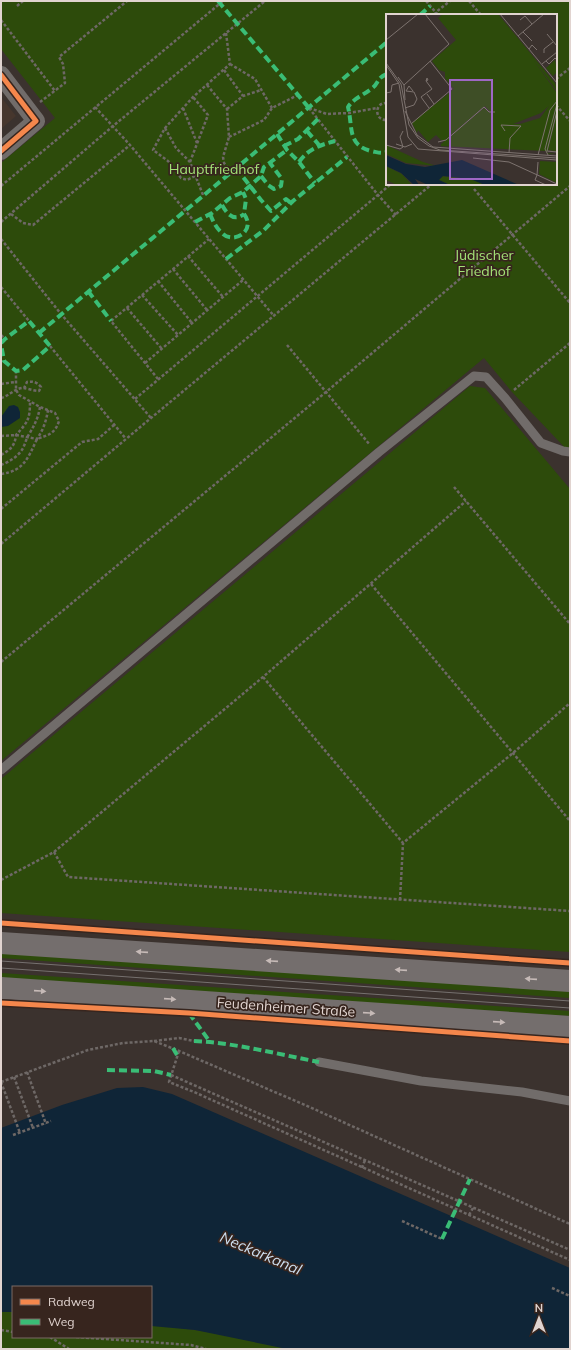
<svg xmlns="http://www.w3.org/2000/svg" width="571" height="1350" viewBox="0 0 571 1350" font-family="Mulish,sans-serif">
<rect width="100%" height="100%" fill="#3b322e"/>
<polygon fill="#46362d" points="1,97 16,116 1,129"/>
<g fill="#2d4b0b" fill-rule="evenodd">
<path d="M 1,1 L 570,1 L 570,453 L 512,392 L 484,358 L 1,761 L 1,163 L 55,118 L 1,49 ZM 387,15 L 556,15 L 556,184 L 387,184 Z"/>
<polygon points="470,386 485,388 570,489 570,952 1,913 1,779"/>
<polygon points="1,952 570,991 570,998 1,958"/>
<polygon points="1,973 570,1011 570,1016 1,979"/>
<polygon points="1,1309 13,1309 13,1337 151,1337 151,1324 259,1339 303,1349 1,1349"/>
</g>
<g fill="#0f2537">
<polygon points="14,405 18,407 20,412 20,418 8,426 1,427 1,417 9,406"/>
<polygon points="143,1087 172,1094 570,1268 570,1349 287,1349 195,1330 151,1326 151,1287 13,1287 13,1312 1,1312 1,1128 62,1105 117,1088"/>
</g>
<g fill="none" stroke-linecap="round" stroke-linejoin="round">
<g stroke="#6e6866" stroke-width="2.5" stroke-dasharray="3 2" stroke-linecap="butt">
<polyline points="426,1 438,15"/>
<polyline points="469,1 481,15"/>
<polyline points="17,6 23,1"/>
<polyline points="435,15 436,12 450,1"/>
<polyline points="1,20 55,91"/>
<polyline points="226,33 230,64"/>
<polyline points="230,64 255,79 272,108"/>
<polyline points="224,70 243,96"/>
<polyline points="556,79 570,68"/>
<polyline points="207,85 227,109 229,137 223,157 224,163 231,172"/>
<polyline points="40,102 65,83 63,64 59,57 127,1"/>
<path d="M 387,103 C 374,102 374,121 387,120"/>
<polyline points="556,105 570,121"/>
<polyline points="95,107 130,145 274,316"/>
<polyline points="183,108 197,143"/>
<polyline points="309,108 378,195 396,215"/>
<polyline points="309,108 327,114 349,113 377,108"/>
<polyline points="227,109 243,96 261,90"/>
<polyline points="165,128 176,148 190,162 203,195"/>
<polyline points="229,137 264,120 272,108 298,95"/>
<polyline points="190,162 208,115 193,97"/>
<polyline points="195,176 187,180 181,178 168,161 153,150 165,128 193,97 230,64"/>
<polyline points="1,186 223,1"/>
<polyline points="474,189 570,303"/>
<polyline points="11,214 23,223 33,225 130,145"/>
<polyline points="1,222 113,126 265,1"/>
<polyline points="1,239 61,314 151,418"/>
<polyline points="188,256 223,297"/>
<polyline points="173,269 207,310"/>
<polyline points="158,281 192,323"/>
<polyline points="1,287 29,321"/>
<polyline points="142,295 178,335"/>
<polyline points="127,308 162,349"/>
<polyline points="1,335 5,339"/>
<polyline points="287,345 370,445"/>
<polyline points="50,346 126,439"/>
<polyline points="145,363 243,280"/>
<polyline points="158,379 111,321 209,239"/>
<polyline points="1,384 15,382"/>
<polyline points="514,390 570,343"/>
<path d="M 1,398 C 9,396 14,389 22,388 C 27,388 33,391 39,391 L 41,387 C 37,382 33,381 27,382 L 24,388"/>
<polyline points="135,399 391,184"/>
<path d="M 1,436 L 16,435 L 37,439 C 43,430 46,422 48,410"/>
<path d="M 1,455 C 10,450 15,446 16,435 C 28,422 30,419 30,401"/>
<path d="M 1,465 C 9,462 19,456 23,448 C 25,444 26,440 28,436 C 34,426 38,419 40,407"/>
<path d="M 1,474 C 24,471 28,458 37,439 C 48,435 55,434 59,421 L 55,413 L 40,407 L 19,395 L 16,390 L 16,371"/>
<polyline points="454,487 570,624"/>
<polyline points="1,509 82,442 98,439 114,425"/>
<polyline points="1,544 151,418 432,184"/>
<polyline points="371,584 570,821"/>
<polyline points="1,662 326,392 570,186"/>
<polyline points="263,677 403,843 513,753 570,703"/>
<polyline points="54,852 68,877 570,911"/>
<polyline points="1,880 54,852 263,677 466,501"/>
<polyline points="400,900 403,843"/>
<polyline points="154,1041 179,1038 194,1041"/>
<polyline points="179,1051 169,1082 194,1092 570,1260"/>
<polyline points="27,1072 46,1124"/>
<polyline points="171,1075 570,1250"/>
<polyline points="14,1077 33,1128"/>
<polyline points="1,1082 88,1050 123,1043 154,1041 179,1051 305,1105 570,1224"/>
<polyline points="1,1082 20,1133"/>
<polyline points="13,1135 51,1121"/>
<polyline points="362,1168 365,1160"/>
<polyline points="469,1215 473,1208"/>
<polyline points="402,1221 442,1239"/>
<polyline points="552,1288 570,1296"/>
<polyline points="1,1330 13,1332"/>
<polyline points="50,1337 69,1349"/>
<polyline points="76,1337 191,1345 206,1349"/>
</g>
<g stroke="#716c6a" stroke-width="9">
<polyline points="1,770 379,452 474,376 486,377 505,398 541,443 563,451 570,452"/>
<polyline points="319,1062 421,1081 522,1092 570,1101"/>
</g>
<polyline stroke="#716c6a" stroke-width="18" points="1,75 36,121 1,151"/>
<g stroke="#746e6d" stroke-width="22">
<polyline points="1,943 570,981"/>
<polyline points="1,988 570,1027"/>
</g>
<g stroke="#76716f" stroke-width="1">
<polyline points="1,961 570,1001"/>
<polyline points="1,968 570,1008"/>
</g>
<g stroke="#3abd76" stroke-width="4" stroke-dasharray="8 4" stroke-linecap="butt">
<polyline points="218,1 309,108"/>
<polyline points="420,15 430,6"/>
<path d="M 387,74 C 376,78 379,84 371,89 C 362,96 354,98 348,107 C 353,127 347,145 371,151 C 377,152 381,154 387,152"/>
<polyline points="307,131 319,145"/>
<polyline points="277,134 287,150 299,162 315,183"/>
<polyline points="284,146 298,139 318,119"/>
<path d="M 299,162 C 308,149 320,145 335,141"/>
<polyline points="236,168 261,200 271,211 286,199 291,203"/>
<polyline points="261,176 268,185 274,189 281,186 282,179 270,163"/>
<path d="M 222,205 C 227,214 234,222 244,214"/>
<path d="M 210,214 C 213,221 216,228 222,233 C 233,245 257,231 244,214 L 246,199 L 243,192"/>
<polyline points="195,222 212,213 230,198 243,192 261,176 264,167 287,150"/>
<polyline points="226,259 264,230 293,201 347,157"/>
<polyline points="88,291 111,321"/>
<polyline points="39,333 387,42"/>
<polyline points="1,343 5,339 29,321 50,346 23,370 16,371 4,361 1,344"/>
<polyline points="189,1013 210,1042"/>
<path d="M 194,1041 C 236,1043 277,1054 319,1062"/>
<polyline points="173,1048 177,1055"/>
<polyline points="107,1070 154,1071 171,1075"/>
<polyline points="442,1239 470,1179"/>
</g>
<g stroke="#37251e" stroke-width="8">
<g id="cycleway">
<polyline points="1,75 36,121 1,151"/>
<polyline points="1,923 570,963"/>
<polyline points="1,1003 189,1013 570,1041"/>
</g>
</g>
<use href="#cycleway" stroke="#f5874c" stroke-width="5"/>
</g>
<defs><path id="oneway-solid" d="M-6-.8H1V-3.2L6.5 0L1 3.2V.8H-6Z"/></defs>
<g fill="#c6bab7">
<use href="#oneway-solid" transform="translate(142 952) rotate(-176)"/>
<use href="#oneway-solid" transform="translate(272 961) rotate(-176)"/>
<use href="#oneway-solid" transform="translate(401 970) rotate(-176)"/>
<use href="#oneway-solid" transform="translate(531 979) rotate(-176)"/>
<use href="#oneway-solid" transform="translate(40 991) rotate(4)"/>
<use href="#oneway-solid" transform="translate(170 999) rotate(4)"/>
<use href="#oneway-solid" transform="translate(369 1013) rotate(4)"/>
<use href="#oneway-solid" transform="translate(499 1022) rotate(4)"/>
</g>
<g text-anchor="middle" dominant-baseline="central" stroke-width="3.5" stroke-linejoin="round" paint-order="stroke">
<g font-size="14" fill="#a3e276" stroke="#37251e">
<text x="214" y="169">Hauptfriedhof</text>
<text x="484" y="255">Jüdischer<tspan x="484" dy="16">Friedhof</tspan></text>
</g>
<g font-size="14" fill="#e1d4d0" stroke="#37251e">
<text transform="translate(286 1007) rotate(4)">Feudenheimer Straße</text>
</g>
<g font-size="15" font-style="italic" fill="#cddff0" stroke="#37251e">
<text transform="translate(261 1253) rotate(23)">Neckarkanal</text>
</g>
</g>
<g transform="translate(386 14)">
<rect width="171" height="171" fill="#3b322e"/>
<path d="M 57,0 L 112,0 L 169,69 L 171,77 L 147,45 L 171,79 L 171,96 L 161,139 L 171,140 L 161,140 L 160,137 L 55,132 L 55,130 L 98,94 L 107,101 L 99,92 L 59,126 L 55,126 L 50,121 L 42,128 L 32,116 L 31,119 L 26,109 L 68,75 L 59,64 L 59,58 L 53,56 L 46,47 L 70,26 L 52,4 ZM 163,92 L 154,104 L 134,110 L 127,110 L 155,99 ZM 169,46 L 171,58 L 167,62 L 160,54 ZM 171,98 L 171,137 L 162,136 ZM 0,131 L 37,148 L 51,152 L 20,149 L 0,140 ZM 154,147 L 171,148 L 171,169 L 153,160 ZM 0,152 L 16,160 L 26,171 L 11,171 L 0,166 ZM 55,162 L 86,165 L 100,171 L 64,171 L 53,166 Z" fill="#2d4b0b" fill-rule="evenodd"/>
<path d="M 0,141 L 20,150 L 39,153 L 76,146 L 133,171 L 99,171 L 84,165 L 57,162 L 53,166 L 64,171 L 42,171 L 29,165 L 33,171 L 28,171 L 15,159 L 0,152 Z" fill="#0f2537"/>
<path fill="none" stroke="#7d736f" stroke-width="1" d="M 114,0 L 171,69M 134,6 L 139,2 L 146,10M 137,18 L 146,27M 161,20 L 171,32M 132,22 L 158,0M 0,26 L 32,0M 143,35 L 146,31 L 151,36M 158,39 L 158,35 L 167,28M 160,47 L 163,50 L 169,44 L 171,46M 0,49 L 15,70 L 23,111 L 32,124 L 43,132 L 54,136 L 171,144M 156,50 L 171,38M 0,51 L 13,70 L 22,123 L 32,135 L 171,146M 12,63 L 18,71 L 19,86M 40,67 L 41,64 L 42,66 L 40,67 L 46,75 L 35,83 L 43,94M 18,71 L 63,30 L 39,0M 20,77 L 23,72 L 27,77M 0,79 L 5,78 L 6,71 L 13,69M 41,80 L 48,90M 19,94 L 28,91 L 31,85 L 28,78 L 20,77M 19,97 L 31,121 L 47,133 L 171,142M 171,97 L 161,137 L 171,138M 25,110 L 66,75 L 44,47M 119,117 L 115,111 L 135,112 L 124,124 L 123,139M 52,128 L 60,126 L 98,93 L 103,98 L 109,98M 10,130 L 19,133 L 26,130M 0,131 L 14,135 L 17,133M 17,133 L 14,123 L 17,117M 152,141 L 164,96 L 171,87M 162,141 L 159,135 L 171,90M 87,144 L 123,148 L 171,170M 151,161 L 149,166 L 160,171M 151,161 L 152,148"/>
<path fill="#9f67c5" fill-opacity="0.15" stroke="#9f67c5" stroke-width="2" d="M 64,66 L 106,66 L 106,165 L 64,165 Z"/>
<rect width="171" height="171" fill="none" stroke="#e1d4d0" stroke-width="2"/>
</g>
<rect width="571" height="1350" fill="none" stroke="#e1d4d0" stroke-width="4"/>
<rect x="12" y="1286" width="140" height="52" fill="#37251e" stroke="#7b6b65"/>
<rect x="20" y="1299" width="20" height="6" fill="#f5874c" stroke="#7b6b65"/>
<text x="48" y="1306" font-size="12" fill="#e1d4d0">Radweg</text>
<rect x="20" y="1319" width="20" height="6" fill="#3abd76" stroke="#7b6b65"/>
<text x="48" y="1326" font-size="12" fill="#e1d4d0">Weg</text>
<g transform="translate(539 1318)" stroke="#37251e" stroke-width="3" paint-order="stroke">
<path d="M0-3L7 15L0 10L-7 15Z" fill="#e1d4d0"/>
<text y="-6" font-size="11" font-weight="bold" text-anchor="middle" fill="#e1d4d0">N</text>
</g>
</svg>
